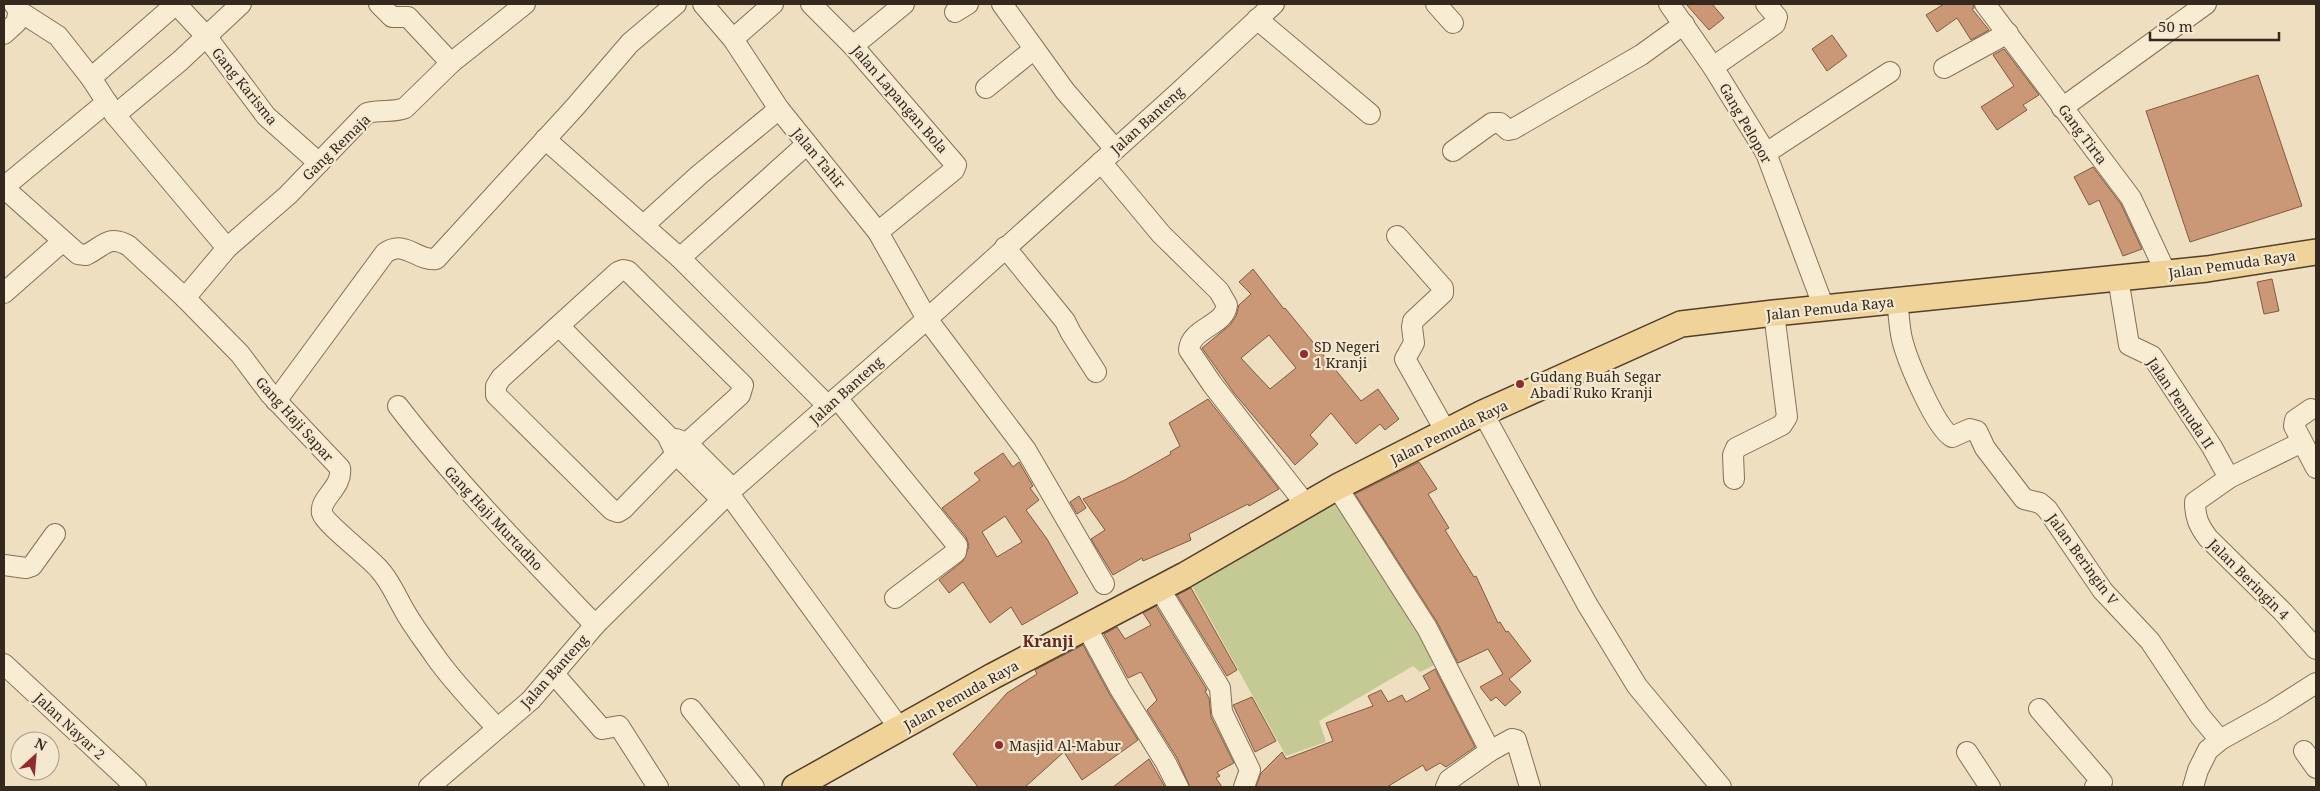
<svg xmlns="http://www.w3.org/2000/svg" width="2320" height="791" viewBox="0 0 2320 791" font-family="'Noto Serif',serif">
<rect width="100%" height="100%" fill="#eddfc0"/>
<polygon fill="#c5ca95" points="1336,495 1439,663 1420,672 1413,666 1319,721 1326,742 1286,756 1188,579"/>
<g fill="#ca9877" stroke="#84593f" fill-rule="evenodd">
<polygon points="1686,4 1712,4 1724,18 1709,30"/>
<polygon points="1944,4 1973,4 1974,8 1972,9 1989,30 1971,40 1957,18 1937,32 1926,15"/>
<polygon points="1832,35 1847,56 1827,71 1812,49"/>
<polygon points="2004,49 2039,95 2023,105 2027,110 1997,130 1981,107 2014,86 1993,55"/>
<polygon points="2258,75 2302,206 2190,242 2146,111"/>
<polygon points="2093,167 2121,204 2142,249 2123,256 2099,200 2089,205 2074,177"/>
<path d="M 1253,269 L 1284,309 L 1285,308 L 1361,401 L 1378,389 L 1399,419 L 1385,430 L 1380,424 L 1356,444 L 1331,413 L 1310,435 L 1318,444 L 1295,465 L 1234,393 L 1202,348 L 1230,325 L 1236,316 L 1239,305 L 1251,294 L 1239,282 ZM 1269,335 L 1296,368 L 1270,389 L 1241,358 Z"/>
<polygon points="2272,279 2279,311 2264,314 2257,282"/>
<polygon points="1208,399 1279,489 1249,506 1248,504 1189,534 1191,540 1143,561 1142,558 1113,575 1091,539 1105,530 1083,499 1125,480 1171,454 1170,452 1180,446 1169,423"/>
<path d="M 1003,453 L 1013,467 L 1019,462 L 1033,486 L 1030,488 L 1039,500 L 1026,510 L 1047,539 L 1078,593 L 1022,625 L 1011,607 L 990,623 L 963,582 L 949,593 L 939,580 L 963,561 L 969,546 L 966,537 L 942,508 L 980,480 L 974,473 ZM 1005,516 L 1022,542 L 997,557 L 982,532 Z"/>
<polygon points="1419,462 1437,489 1428,494 1449,528 1445,530 1474,577 1476,576 1498,623 1500,622 1506,632 1508,631 1531,661 1509,679 1521,692 1505,706 1496,697 1491,701 1480,687 1503,674 1488,649 1458,663 1437,622 1355,494"/>
<polygon points="1079,496 1086,508 1077,514 1070,502"/>
<polygon points="1191,588 1237,670 1227,676 1177,595"/>
<polygon points="1156,606 1207,690 1205,691 1209,698 1211,717 1234,763 1217,772 1220,776 1216,778 1222,787 1190,787 1177,758 1147,710 1157,700 1141,672 1128,678 1104,634 1117,627 1125,639 1151,625 1143,613"/>
<polygon points="1083,645 1110,695 1138,740 1082,780 1064,752 1025,787 978,787 953,754 1007,693 1037,674 1035,670"/>
<polygon points="1435,669 1475,747 1446,767 1440,763 1426,771 1423,765 1387,787 1256,787 1261,773 1282,752 1286,759 1333,741 1326,723 1373,706 1368,696 1381,690 1388,702 1402,695 1406,702 1430,689 1423,676"/>
<polygon points="1252,697 1276,741 1255,752 1233,705"/>
<polygon points="1149,759 1165,787 1113,787"/>
</g>
<g fill="none" stroke-linecap="round" stroke-linejoin="round">
<g stroke="#867059" stroke-width="22">
<g id="minor">
<polyline points="176,4 206,36 266,116 319,163"/>
<polyline points="379,4 392,17 408,17 451,63"/>
<polyline points="703,4 733,39 779,109 878,232 927,319 1026,450 1104,584"/>
<polyline points="811,4 853,46 956,165 954,170 878,232"/>
<polyline points="1002,4 1065,91 1115,149"/>
<polyline points="1436,4 1453,23"/>
<polyline points="1669,4 1713,67 1766,153 1824,308"/>
<polyline points="1985,4 2131,198 2166,273"/>
<polyline points="19,11 58,36 91,78 115,115 227,248"/>
<polyline points="955,12 968,4"/>
<polyline points="1257,19 1370,114"/>
<polyline points="4,34 16,23 19,11 14,4"/>
<polyline points="733,39 773,4"/>
<polyline points="853,46 904,4"/>
<polyline points="1713,67 1775,24 1777,17 1766,4"/>
<polyline points="1944,68 2008,33"/>
<polyline points="91,78 176,4"/>
<polyline points="986,88 1033,50"/>
<polyline points="2062,108 2206,4"/>
<polyline points="115,115 180,61 241,4"/>
<polyline points="545,139 680,258 828,406"/>
<polyline points="1453,151 1492,123 1500,123 1508,130 1513,129 1641,55 1684,24"/>
<polyline points="1766,153 1890,72"/>
<path d="M 1101,162 L 1161,234 L 1219,291 L 1227,305 C 1225,326 1190,328 1189,350 L 1212,384 L 1306,505"/>
<polyline points="4,187 107,102"/>
<path d="M 4,188 L 78,254 L 86,255 C 104,246 109,234 129,246 L 185,298 L 240,354 L 270,394 L 340,468 C 343,488 319,498 322,513 C 325,524 369,557 379,569 C 390,581 395,594 403,608 C 412,625 424,640 435,656 C 453,682 476,705 497,728"/>
<polyline points="644,225 699,175 779,109"/>
<polyline points="1397,236 1443,288 1443,293 1413,321 1412,327 1414,343 1405,359 1446,432"/>
<polyline points="1005,247 1065,321 1071,333 1096,372"/>
<polyline points="680,258 807,144"/>
<polygon points="623,270 628,271 743,385 740,395 687,443 623,509 618,512 612,510 496,395 496,386 501,378 618,272"/>
<polyline points="2118,278 2129,345 2152,356 2212,447 2229,478"/>
<polyline points="4,293 63,241"/>
<path d="M 185,298 L 227,248 L 288,195 L 367,113 C 381,109 393,113 405,108 L 451,63 L 525,4"/>
<path d="M 1897,301 C 1899,313 1899,327 1902,339 C 1907,360 1935,427 1952,437 L 1970,429 L 1977,431 L 1985,448 L 2024,499 L 2040,503 L 2047,509 L 2103,591 L 2150,641 L 2200,716 L 2220,740"/>
<polyline points="559,326 667,435 676,454 722,500"/>
<polyline points="837,398 957,545 956,552 895,598"/>
<path d="M 276,401 L 385,253 C 405,239 416,261 436,259 L 575,107 L 630,43 L 676,4"/>
<path d="M 398,406 C 458,484 527,554 595,625"/>
<polyline points="2311,409 2295,420 2294,426 2316,468"/>
<polyline points="1483,413 1587,604 1637,686 1721,787"/>
<polyline points="676,439 687,443 733,489"/>
<path d="M 2302,442 L 2229,478 L 2195,502 C 2195,518 2199,526 2208,538 L 2283,612 L 2316,649"/>
<polyline points="1734,479 1733,455 1736,448 1782,425 1787,417 1774,313"/>
<polyline points="1337,487 1427,628 1490,751 1512,739 1516,740 1530,787"/>
<polyline points="729,494 900,729"/>
<polyline points="4,565 26,568 32,566 55,534"/>
<polyline points="1159,588 1220,688 1222,712 1250,770 1244,787"/>
<polyline points="1086,626 1120,689 1166,763 1178,787"/>
<polyline points="4,664 136,787"/>
<polyline points="554,674 602,729 619,726 658,787"/>
<polyline points="691,709 754,787"/>
<polyline points="2039,709 2102,782 2095,787"/>
<polyline points="2304,751 2316,768"/>
<polyline points="1967,752 1990,787"/>
<polyline points="429,787 531,700 595,625 733,489 927,319 1178,93 1274,4"/>
<polyline points="1446,787 1449,780 1490,751"/>
<polyline points="2193,787 2198,770 2208,750 2220,740 2272,711 2316,683"/>
</g>
</g>
<g stroke="#533e2d" stroke-width="28">
<polyline id="major" points="795,787 993,676 1185,575 1337,487 1483,413 1681,324 1774,313 2207,269 2316,252"/>
</g>
<use href="#minor" stroke="#f8ecd3" stroke-width="20"/>
<use href="#major" stroke="#f0d398" stroke-width="25"/>
</g>
<g fill="#932a2d" stroke="#f4e9d0" stroke-width="2">
<circle cx="1304" cy="354" r="5"/>
<circle cx="1520" cy="384" r="5"/>
<circle cx="999" cy="745" r="5"/>
</g>
<g text-anchor="middle" dominant-baseline="central" stroke-width="4.5" stroke-linejoin="round" paint-order="stroke">
<g font-size="14" fill="#35281d" stroke="#f4e9d0">
<text transform="translate(245 86) rotate(51)">Gang Karisma</text>
<text transform="translate(900 99) rotate(49)">Jalan Lapangan Bola</text>
<text transform="translate(1147 120) rotate(-42)">Jalan Banteng</text>
<text transform="translate(1746 123) rotate(60)">Gang Pelopor</text>
<text transform="translate(2083 134) rotate(53)">Gang Tirta</text>
<text transform="translate(336 147) rotate(-44)">Gang Remaja</text>
<text transform="translate(819 158) rotate(50)">Jalan Tahir</text>
<text transform="translate(2232 264) rotate(-8)">Jalan Pemuda Raya</text>
<text transform="translate(1830 308) rotate(-6)">Jalan Pemuda Raya</text>
<text transform="translate(846 390) rotate(-42)">Jalan Banteng</text>
<text transform="translate(2181 403) rotate(56)">Jalan Pemuda II</text>
<text transform="translate(295 419) rotate(48)">Gang Haji Sapar</text>
<text transform="translate(1449 432) rotate(-26)">Jalan Pemuda Raya</text>
<text transform="translate(494 518) rotate(47)">Gang Haji Murtadho</text>
<text transform="translate(2083 559) rotate(54)">Jalan Beringin V</text>
<text transform="translate(2249 579) rotate(45)">Jalan Beringin 4</text>
<text transform="translate(554 671) rotate(-48)">Jalan Banteng</text>
<text transform="translate(961 695) rotate(-29)">Jalan Pemuda Raya</text>
<text transform="translate(70 726) rotate(43)">Jalan Nayar 2</text>
</g>
<g font-size="14" fill="#35281d" stroke="#f4e9d0" text-anchor="start">
<text x="1314" y="346">SD Negeri<tspan x="1314" dy="16">1 Kranji</tspan></text>
<text x="1530" y="376">Gudang Buah Segar<tspan x="1530" dy="16">Abadi Ruko Kranji</tspan></text>
<text x="1009" y="745">Masjid Al-Mabur</text>
</g>
<g font-size="16" font-weight="bold" fill="#612a1d" stroke="#f4e9d0">
<text x="1048" y="641">Kranji</text>
</g>
</g>
<rect width="2320" height="791" fill="none" stroke="#35281d" stroke-width="10"/>
<g transform="translate(35 756) rotate(26)"><circle r="24" fill="#f4e9d0" stroke="#a89c88"/>
<path d="M0-4L9 19L0 12L-9 19Z" fill="#932a2d"/>
<text y="-8" font-size="14" font-weight="bold" text-anchor="middle" fill="#35281d">N</text>
</g>
<path d="M2150 32v8h129v-8" fill="none" stroke="#35281d" stroke-width="2.5"/>
<text x="2158" y="32" font-size="15" fill="#35281d" stroke="#f4e9d0" stroke-width="4" paint-order="stroke">50 m</text>
</svg>
